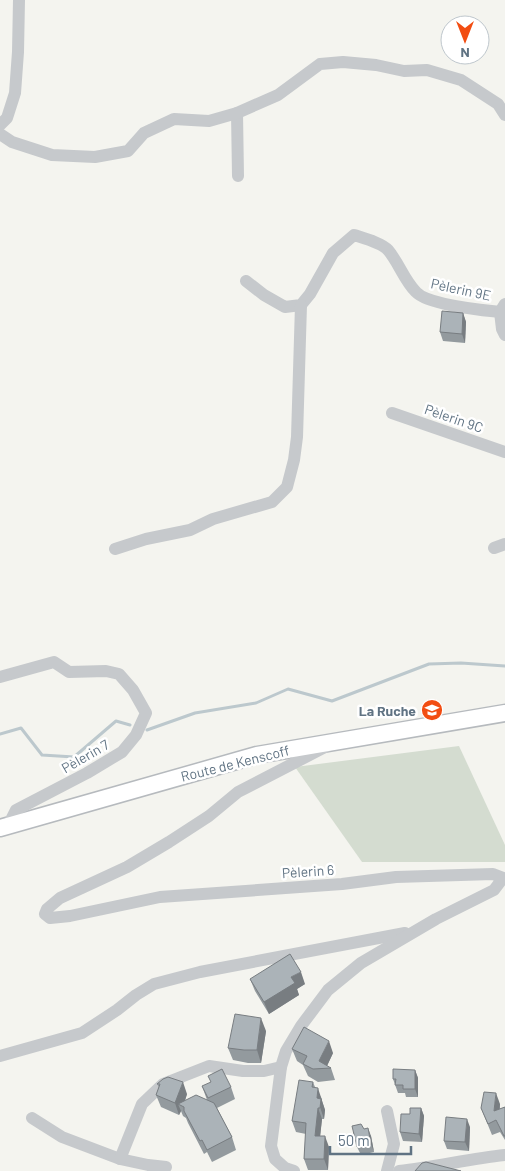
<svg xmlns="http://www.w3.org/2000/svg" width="505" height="1171" viewBox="0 0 505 1171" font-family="Barlow,sans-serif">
<rect width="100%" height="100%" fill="#f4f4ef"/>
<polygon fill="#d4dcd0" points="459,746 505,845 505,862 362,862 295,767"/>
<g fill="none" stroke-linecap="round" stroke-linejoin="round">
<g stroke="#bcc8cd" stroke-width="3">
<polyline points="147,730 195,713 256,703 288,689 332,701 429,664 461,663 505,666"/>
<polyline points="0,734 21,728 42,755 74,757 116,721 130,725"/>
</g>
<g stroke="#b6babe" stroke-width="19">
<polyline id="major" points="0,828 257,755 505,713"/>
</g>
<g stroke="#c6c9cc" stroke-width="12">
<polyline points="237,113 238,176"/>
<polyline points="0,125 7,118 15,93 18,52 19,0"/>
<polyline points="0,134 12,142 52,155 95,157 128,151 144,133 174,119 209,121 237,113 278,95 320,64 343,62 376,65 404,71 427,70 461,80 498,104 505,115"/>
<path d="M 246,281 L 264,295 L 285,307 L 301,305 L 310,294 L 333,253 L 354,235 C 363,238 382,243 388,250 C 399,263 404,280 416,292 C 428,305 482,310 500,312"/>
<polyline points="505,304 500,312 502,329 505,335"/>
<polyline points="392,413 505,452"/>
<polyline points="494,548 505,544"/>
<polyline points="115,549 146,539 190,530 213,519 272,502 287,487 294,460 297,437 301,305"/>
<polyline points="0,677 54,662 69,672 106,671 119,674 133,690 146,713 136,735 122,752 87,773 16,810 9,824"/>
<polyline points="0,1056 82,1033 117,1010 136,995 154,984 200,972 405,933"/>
<polyline points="387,1111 394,1144 387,1171"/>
<polyline points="32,1118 62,1137 120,1159 148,1165 166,1167"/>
<polyline points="120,1159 142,1104 163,1084 209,1066 243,1071 264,1071 281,1067"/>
<polyline points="294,1171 285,1168 275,1159 271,1146 281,1067 286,1051 301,1026 328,990 361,963 436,919 494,890 503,878 493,874 396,877 342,884 160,897 70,916 50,918 45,914 47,909 60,898 127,867 169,842 209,816 238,792 327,746"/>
<path d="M 399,1171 C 435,1167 469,1159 505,1155"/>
</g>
<use href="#major" stroke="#fff" stroke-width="16"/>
</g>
<g fill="#939a9e">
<polygon points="463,313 466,322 465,343 443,341 440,332"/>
<polygon points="250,979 305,984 297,989 299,995 269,1014 255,991"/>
<polygon points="266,1031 261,1063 248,1063 233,1060 228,1048"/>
<polygon points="292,1049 333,1053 327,1066 331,1068 335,1080 318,1082 308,1076 303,1065 297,1061"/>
<polygon points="415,1070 418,1078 418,1097 406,1097 405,1093 398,1093 393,1079"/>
<polygon points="313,1082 315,1087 322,1099 322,1101 325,1110 324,1119 322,1119 320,1136 329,1147 328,1170 308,1170 304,1159 306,1134 296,1132 292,1121"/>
<polygon points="157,1084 187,1094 185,1101 207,1100 202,1086 231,1087 235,1099 217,1108 232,1137 236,1150 212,1162 207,1152 204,1154 188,1123 186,1118 183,1116 181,1111 179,1115 161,1107 156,1095 159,1087"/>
<polygon points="500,1104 500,1109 505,1107 505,1140 500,1132 492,1135 481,1108"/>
<polygon points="421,1108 424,1116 422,1142 403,1141 400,1132 410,1114"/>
<polygon points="470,1127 469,1151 447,1149 444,1141"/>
<polygon points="364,1129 371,1136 374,1152 361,1155 357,1147"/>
</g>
<g fill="#787d81">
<polygon points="463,313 466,322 465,343 462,334"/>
<polygon points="301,972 305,984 297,989 299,995 269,1014 264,1002 291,977"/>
<polygon points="261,1018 266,1031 261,1063 257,1050"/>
<polygon points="329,1041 333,1053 326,1068 319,1061"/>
<polygon points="415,1070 418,1078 418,1097 415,1089"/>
<polygon points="183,1082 187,1094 183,1106 178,1104 181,1111 179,1115 175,1103"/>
<polygon points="318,1088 325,1110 324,1119 317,1098"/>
<polygon points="496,1093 500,1104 498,1122 494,1111"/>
<polygon points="318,1108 322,1119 319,1147 315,1136"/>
<polygon points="421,1108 424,1116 422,1142 419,1134"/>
<polygon points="467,1119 470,1127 469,1151 465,1142"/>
<polygon points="368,1128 371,1136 374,1152 371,1144"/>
<polygon points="325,1136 329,1147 328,1170 324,1159"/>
</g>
<g fill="#abb3b8" stroke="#787d81">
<polygon points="442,311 463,313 462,334 440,332"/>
<polygon points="290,954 301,972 291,977 295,983 264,1002 250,979"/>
<polygon points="235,1014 261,1018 257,1050 244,1050 228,1048"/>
<polygon points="304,1027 329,1041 319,1061 331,1068 313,1069 303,1064 307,1056 292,1049"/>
<polygon points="222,1069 231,1087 208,1098 202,1086 211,1082 208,1076"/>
<polygon points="393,1069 415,1070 415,1089 403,1089 403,1085 395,1085 396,1079 393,1079"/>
<polygon points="168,1077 183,1082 175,1103 156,1095 160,1084 157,1084 163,1079"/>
<polygon points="299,1080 313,1082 312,1087 318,1088 317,1098 321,1099 320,1108 318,1108 315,1136 325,1136 324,1159 304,1159 306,1123 292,1121"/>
<polygon points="484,1092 496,1093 494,1111 505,1107 505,1136 504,1136 496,1120 488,1124 481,1108"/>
<polygon points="196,1095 214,1103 232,1137 207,1150 202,1140 200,1141 184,1111 184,1107 178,1104"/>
<polygon points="410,1108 421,1108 419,1134 400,1132 401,1114 410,1114"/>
<polygon points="446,1117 467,1119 465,1142 444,1141"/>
<polygon points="361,1124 364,1129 368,1128 371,1144 357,1147 352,1126"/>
<polygon points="426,1162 461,1171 415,1171 422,1163"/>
</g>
<defs>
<g id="school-disc" transform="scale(1.125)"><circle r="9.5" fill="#f24d12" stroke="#fff"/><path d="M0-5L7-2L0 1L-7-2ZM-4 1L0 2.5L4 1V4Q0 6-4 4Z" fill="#fff"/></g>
</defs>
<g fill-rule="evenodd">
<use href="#school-disc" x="432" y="710"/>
</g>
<g text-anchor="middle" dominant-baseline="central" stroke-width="5" stroke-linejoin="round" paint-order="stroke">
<g font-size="14" fill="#607383" stroke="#fff">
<text transform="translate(461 289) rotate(12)">Pèlerin 9E</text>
<text transform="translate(454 418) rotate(19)">Pèlerin 9C</text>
<text transform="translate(85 756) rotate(-30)">Pèlerin 7</text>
<text transform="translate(235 763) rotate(-14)">Route de Kenscoff</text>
<text transform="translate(308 871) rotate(-4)">Pèlerin 6</text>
</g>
<g font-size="14" font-weight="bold" fill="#607383" stroke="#fff" text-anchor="end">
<text x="416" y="710">La Ruche</text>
</g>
</g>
<g transform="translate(465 40) rotate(180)"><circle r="24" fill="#ffffff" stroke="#bfc7cd"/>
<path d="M0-4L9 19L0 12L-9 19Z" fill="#f24d12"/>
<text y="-8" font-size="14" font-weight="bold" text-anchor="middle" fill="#607383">N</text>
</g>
<path d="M330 1146v8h81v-8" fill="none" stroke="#607383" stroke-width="2.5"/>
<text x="338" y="1146" font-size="15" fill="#607383" stroke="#ffffff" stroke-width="4" paint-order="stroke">50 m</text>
</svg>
